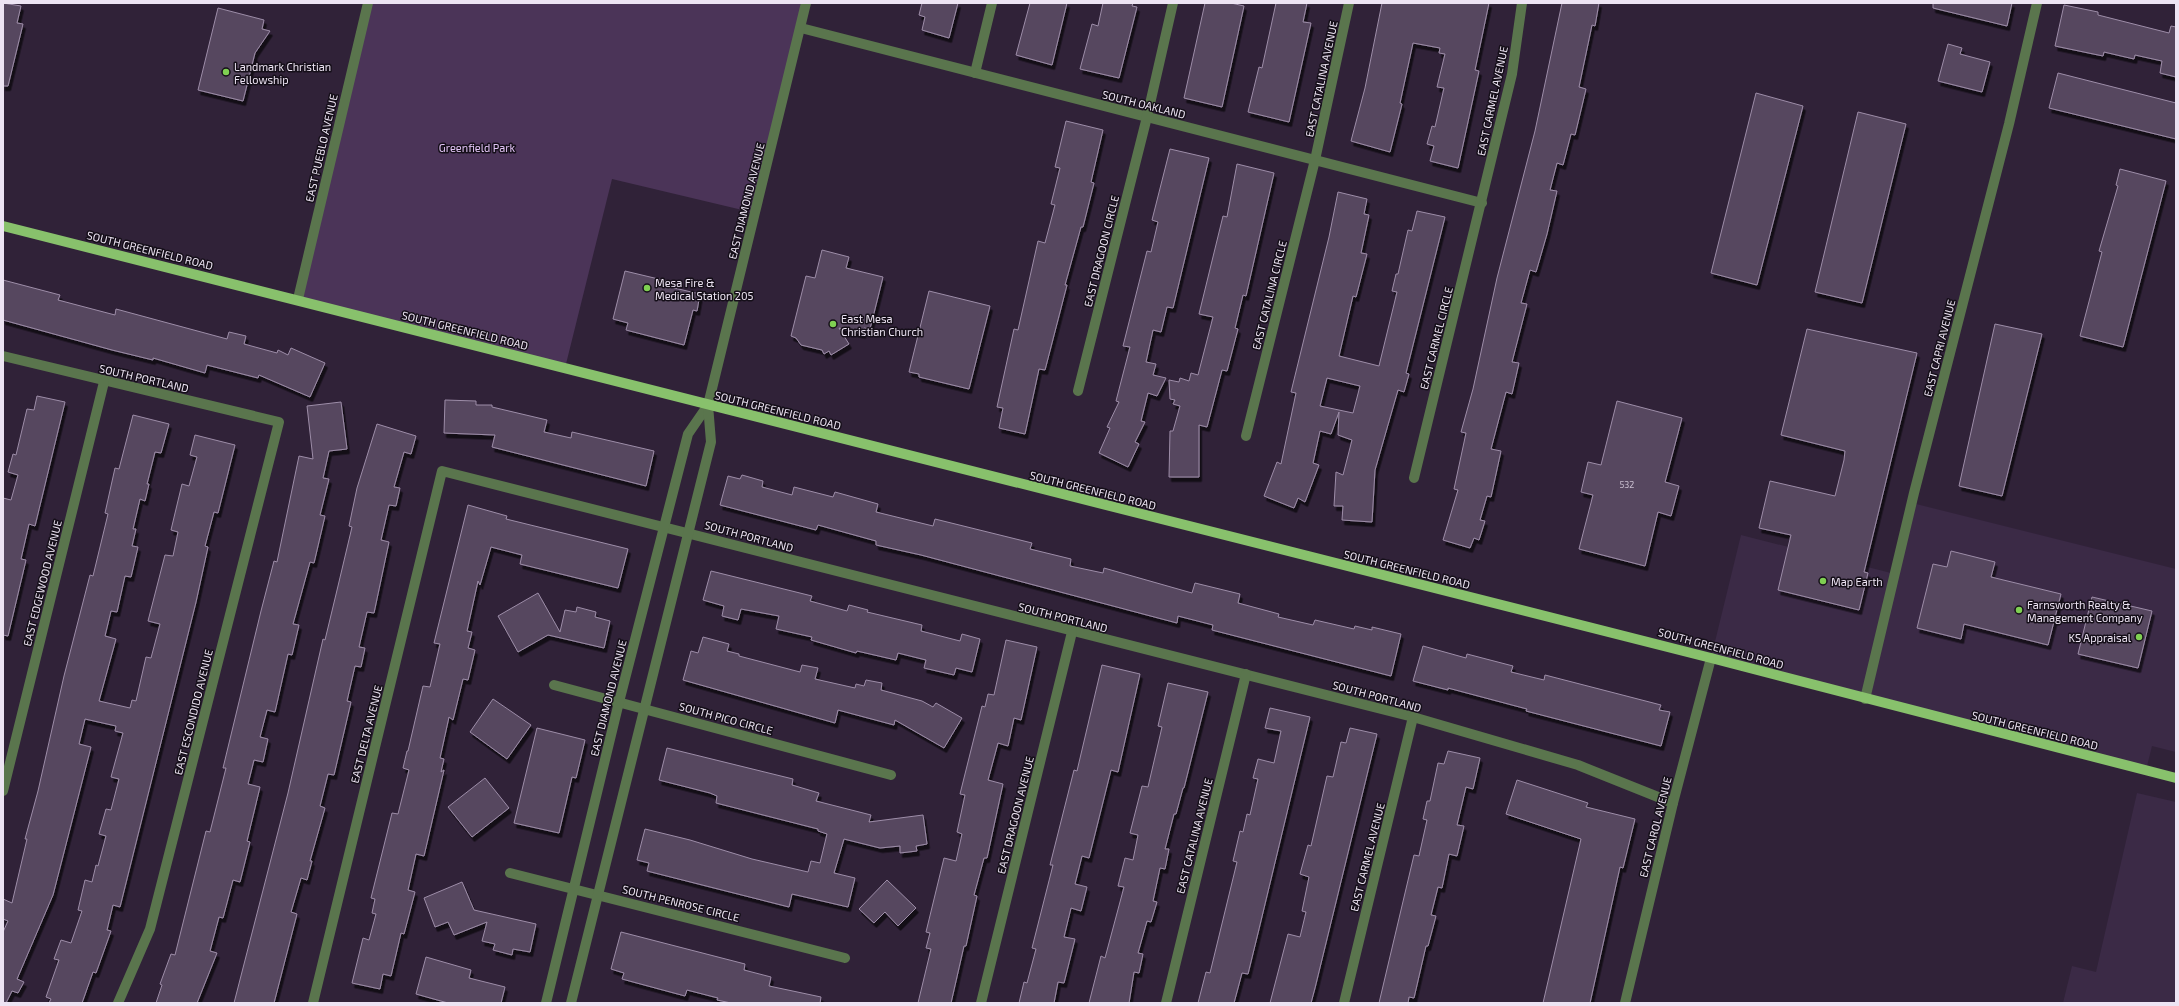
<svg xmlns="http://www.w3.org/2000/svg" width="2179" height="1006" viewBox="0 0 2179 1006" font-family="'Exo 2',sans-serif">
<defs>
<filter id="shadow"><feDropShadow dx="2.5" dy="4.5" stdDeviation="0" flood-color="#0009"/></filter>
</defs>
<rect width="100%" height="100%" fill="#302238"/>
<g fill="#3b2a46">
<polygon points="1912,503 2176,569 2176,752 2152,746 2146,770 1711,658 1741,535 1895,574"/>
<polygon points="2137,793 2176,802 2176,1003 2063,1003 2072,966 2096,972"/>
</g>
<polygon fill="#4b3458" points="369,3 806,3 755,213 612,179 565,368 298,299"/>
<g fill="#56475f" stroke="#9d8da8" fill-rule="evenodd" filter="url(#shadow)">
<polygon points="3,3 21,6 17,23 23,24 8,86 3,86"/>
<polygon points="922,3 958,3 949,38 922,30 925,17 919,15"/>
<polygon points="1030,3 1067,3 1052,65 1016,55"/>
<polygon points="1103,3 1133,3 1132,6 1137,7 1119,78 1080,69 1092,24 1098,26"/>
<polygon points="1205,3 1231,3 1244,6 1222,107 1184,98"/>
<polygon points="1276,3 1307,3 1303,22 1311,23 1289,122 1248,112 1259,67 1262,68"/>
<polygon points="1382,3 1489,3 1475,70 1479,71 1458,168 1430,161 1434,146 1427,144 1432,126 1435,127 1444,88 1437,87 1445,54 1439,53 1440,48 1413,43 1400,103 1402,104 1390,152 1351,141 1365,88"/>
<polygon points="1562,3 1599,3 1595,26 1592,25 1579,87 1586,89 1575,135 1571,134 1563,165 1557,163 1550,190 1557,191 1547,234 1536,272 1530,270 1521,303 1527,304 1512,362 1519,363 1512,394 1506,392 1491,449 1501,451 1491,497 1487,496 1480,520 1485,521 1479,540 1474,538 1470,548 1443,540 1458,490 1454,489 1466,433 1461,432 1473,389 1497,278 1535,131"/>
<polygon points="1933,3 2012,3 2007,26 1933,8"/>
<polygon points="2064,5 2098,12 2098,15 2169,33 2171,26 2176,27 2176,77 2160,73 2162,61 2135,55 2134,59 2104,52 2103,56 2055,46"/>
<polygon points="218,8 264,20 262,29 270,31 255,53 243,101 198,90"/>
<polygon points="1948,44 1962,48 1960,54 1990,62 1982,92 1938,81"/>
<polygon points="2058,73 2176,103 2176,139 2049,108"/>
<polygon points="1756,93 1803,106 1757,285 1711,273"/>
<polygon points="1858,112 1906,124 1862,303 1815,292"/>
<polygon points="1066,121 1103,130 1091,182 1094,183 1083,227 1081,227 1065,285 1067,285 1045,370 1039,369 1025,434 999,428 1003,408 997,407 1014,329 1018,330 1038,241 1045,243 1055,205 1051,204 1060,168 1055,167"/>
<polygon points="1170,149 1209,158 1173,308 1167,307 1161,332 1153,330 1146,362 1156,364 1153,375 1166,378 1157,396 1148,393 1141,421 1145,422 1135,442 1139,444 1128,467 1099,453 1110,428 1107,427 1119,402 1116,401 1130,347 1123,346 1147,251 1151,252 1158,222 1152,220"/>
<polygon points="1237,164 1274,173 1246,296 1243,295 1235,328 1238,329 1227,371 1222,370 1207,427 1199,425 1199,477 1169,477 1170,431 1173,431 1180,406 1173,404 1175,400 1170,399 1169,380 1179,382 1180,378 1189,381 1191,373 1198,375 1213,317 1199,314 1223,216 1227,217"/>
<polygon points="2120,169 2166,181 2123,347 2080,336 2102,252 2099,251 2118,186 2116,185"/>
<path d="M 1338,192 L 1367,199 L 1364,214 L 1369,215 L 1361,253 L 1367,254 L 1356,297 L 1353,296 L 1339,356 L 1379,366 L 1397,292 L 1392,291 L 1396,274 L 1398,274 L 1408,230 L 1412,231 L 1417,211 L 1445,217 L 1406,373 L 1409,374 L 1404,392 L 1398,390 L 1375,470 L 1372,522 L 1342,520 L 1343,506 L 1334,506 L 1336,472 L 1343,475 L 1352,440 L 1338,435 L 1339,412 L 1331,434 L 1320,431 L 1313,463 L 1319,465 L 1305,502 L 1298,498 L 1294,508 L 1264,496 L 1277,462 L 1281,464 L 1296,393 L 1291,392 L 1329,237 ZM 1327,378 L 1360,386 L 1353,413 L 1320,406 Z"/>
<polygon points="822,250 849,257 846,268 883,277 870,329 864,328 863,334 839,328 849,344 831,355 829,351 824,354 822,350 801,345 796,338 791,336 806,276 815,278"/>
<polygon points="625,271 671,282 670,287 700,294 697,311 693,310 684,345 626,330 628,323 613,319"/>
<polygon points="3,280 60,295 58,300 115,315 116,309 227,339 229,332 246,336 244,344 277,353 278,350 288,355 291,348 325,363 310,397 259,375 258,378 207,365 205,373 153,358 153,360 112,350 3,320"/>
<polygon points="929,291 990,306 969,389 919,377 919,374 909,372"/>
<polygon points="1995,324 2042,334 2002,496 1959,486"/>
<polygon points="1807,329 1917,353 1864,572 1868,573 1859,610 1778,590 1791,535 1759,528 1770,481 1835,496 1844,460 1845,451 1781,435"/>
<polygon points="37,396 65,402 35,526 29,524 21,559 26,560 8,636 3,635 3,498 11,500 18,475 8,472 13,454 16,455 27,409 34,410"/>
<polygon points="445,400 476,401 476,405 492,405 492,407 547,420 544,432 571,438 572,432 654,451 646,486 492,447 495,435 444,433"/>
<polygon points="1617,401 1682,418 1665,482 1679,486 1671,516 1658,512 1645,566 1579,549 1593,495 1581,492 1588,462 1601,465"/>
<polygon points="341,402 347,449 329,451 323,478 329,479 320,515 325,516 314,563 310,562 293,624 299,625 292,655 288,654 275,712 267,710 260,737 268,739 263,762 254,760 248,784 260,787 247,841 250,842 240,882 233,880 223,918 219,917 210,951 217,953 197,1003 156,1003 162,985 160,984 171,954 175,955 206,831 210,832 226,768 223,768 261,611 274,561 277,562 299,456 313,459 307,406"/>
<polygon points="133,415 169,424 161,453 155,452 147,484 149,484 145,501 140,499 133,529 136,529 132,546 138,547 131,577 125,576 117,612 111,611 105,636 116,639 99,701 130,708 132,700 136,701 146,657 151,658 160,624 148,621 165,555 173,556 178,532 171,530 182,484 189,486 197,457 190,455 195,435 235,445 218,513 214,512 205,546 208,547 196,602 120,907 113,905 107,930 111,931 96,973 93,972 82,1003 49,1003 51,999 46,997 59,960 54,959 61,940 71,943 82,911 78,910 85,880 92,882 96,865 98,866 106,836 99,834 106,809 111,810 119,779 111,777 123,733 115,731 116,726 85,719 79,744 91,747 53,895 17,979 24,982 18,993 12,991 6,1003 3,1003 3,932 8,921 3,919 3,899 12,903 27,839 25,839 38,791 64,676 90,575 93,576 108,514 105,513 115,468 119,469"/>
<polygon points="377,424 416,436 411,454 404,452 394,487 400,488 396,506 389,505 381,540 389,542 374,613 367,612 359,647 365,648 361,667 355,666 347,701 351,702 334,775 328,774 320,806 325,808 310,861 312,861 307,880 301,878 291,912 297,914 274,1003 234,1003 288,793 323,639 325,640 338,586 352,527 349,526 357,488"/>
<polygon points="742,475 763,481 762,487 792,495 794,487 833,497 835,492 878,504 876,512 933,526 935,519 1032,543 1030,549 1071,559 1070,566 1103,573 1104,568 1192,593 1195,583 1240,594 1238,603 1279,614 1278,617 1313,625 1315,620 1354,629 1355,626 1372,630 1372,627 1401,634 1391,676 1212,630 1213,625 1178,616 1177,623 921,555 876,545 876,541 818,525 816,530 720,505 728,476 740,479"/>
<polygon points="468,505 507,516 506,519 628,549 618,588 520,564 522,555 491,547 480,585 478,581 467,631 472,632 468,648 475,650 468,680 463,679 453,720 449,717 440,758 444,759 441,772 444,770 424,856 416,854 408,890 415,892 404,934 401,933 391,976 383,974 380,989 352,983 363,938 369,940 376,914 372,913 375,899 371,898 392,813 398,814 409,770 403,768 407,751 408,751 423,686 430,687 440,644 434,643"/>
<polygon points="1951,551 1995,562 1991,577 2061,594 2048,645 1964,624 1961,639 1917,628 1933,564 1947,567"/>
<polygon points="711,571 812,596 810,601 847,611 849,605 868,610 867,612 922,625 921,631 960,641 962,634 980,639 972,672 956,668 954,675 924,668 926,660 898,653 896,660 857,651 856,653 811,640 812,637 776,629 779,616 741,609 738,620 722,616 724,606 703,600"/>
<polygon points="538,593 560,632 565,610 576,612 577,607 596,612 595,617 610,621 604,648 548,635 518,652 498,616"/>
<polygon points="2092,597 2152,611 2138,668 2078,654"/>
<polygon points="703,637 729,644 727,651 739,654 739,656 800,672 802,665 818,668 815,679 855,688 856,684 864,686 866,680 882,683 881,690 922,701 933,707 936,703 962,718 944,748 895,720 894,725 838,710 835,723 683,680 691,651 698,653"/>
<polygon points="1006,640 1037,647 1021,720 1014,718 1008,746 998,743 988,780 1003,784 987,858 984,858 974,895 977,896 966,946 964,946 951,1003 918,1003 931,949 926,948 930,933 926,932 944,858 956,861 962,834 957,832 965,795 960,794 982,706 985,707 988,694 994,695"/>
<polygon points="1423,646 1466,658 1467,654 1513,666 1511,672 1544,680 1545,675 1661,705 1659,710 1670,712 1661,746 1526,711 1527,709 1448,688 1448,690 1413,681"/>
<polygon points="1102,665 1140,674 1118,772 1111,770 1089,858 1082,856 1075,884 1087,887 1081,911 1071,908 1064,937 1075,939 1064,983 1058,982 1054,1003 1019,1003 1024,982 1027,983 1036,949 1032,948 1053,865 1050,865 1074,770 1077,771"/>
<polygon points="1168,683 1208,692 1184,788 1183,788 1176,814 1174,814 1165,849 1169,849 1165,869 1160,868 1153,901 1157,902 1151,922 1147,921 1138,953 1143,954 1139,973 1134,972 1129,1003 1089,1003 1101,956 1105,958 1124,887 1118,886 1125,858 1133,860 1138,835 1130,833 1142,786 1148,787 1162,727 1158,726"/>
<polygon points="493,699 531,725 507,759 470,732"/>
<polygon points="1270,708 1310,717 1259,929 1248,974 1242,973 1234,1003 1198,1003 1206,972 1210,973 1237,862 1233,861 1240,831 1243,832 1247,814 1250,815 1258,779 1253,778 1258,759 1274,763 1281,731 1265,728"/>
<polygon points="537,728 585,740 576,778 572,777 559,833 514,823"/>
<polygon points="1350,728 1377,734 1315,988 1311,1003 1270,1003 1288,934 1300,937 1306,912 1302,911 1309,877 1300,874 1308,845 1311,846 1327,776 1333,777 1341,742 1346,743"/>
<polygon points="667,748 793,779 792,785 819,793 816,801 871,815 869,822 923,815 927,844 916,846 917,851 900,853 900,846 880,848 844,839 834,873 855,878 848,907 792,894 789,907 647,871 649,863 637,860 645,829 690,840 752,859 808,872 811,861 820,863 827,834 818,831 818,829 716,803 717,796 710,793 659,780"/>
<polygon points="1448,751 1480,758 1473,789 1466,787 1457,825 1464,826 1457,856 1449,854 1442,888 1438,887 1431,915 1436,916 1428,946 1426,946 1414,998 1409,997 1408,1003 1379,1003 1414,855 1419,856 1427,820 1423,819 1427,801 1430,801 1438,763 1444,764"/>
<polygon points="485,778 509,808 472,837 448,807"/>
<polygon points="1517,780 1588,803 1586,807 1635,819 1623,868 1620,867 1590,1003 1543,1003 1581,839 1506,814"/>
<polygon points="887,880 916,908 898,926 885,912 874,923 859,909"/>
<polygon points="462,882 474,910 536,924 530,952 513,949 512,955 493,950 495,944 482,941 487,922 454,935 448,922 435,927 424,898"/>
<polygon points="621,932 745,964 744,970 771,977 769,986 821,997 820,1003 731,1003 717,1000 718,998 687,990 685,996 622,979 624,973 611,969"/>
<polygon points="426,957 471,970 469,978 505,987 501,1003 448,1003 416,994"/>
</g>
<g fill="none" stroke-linecap="round" stroke-linejoin="round">
<g stroke="#5a754d" stroke-width="10">
<polyline points="801,28 1482,203"/>
<polyline points="975,73 992,3"/>
<polyline points="298,299 368,3"/>
<polyline points="3,356 279,422 150,929 118,1003"/>
<polyline points="1078,391 1147,117 1173,3"/>
<polyline points="1246,436 1315,160 1349,3"/>
<polyline points="1414,478 1512,74 1522,3"/>
<polyline points="554,685 891,775"/>
<polyline points="1865,699 1914,493 2009,124 2037,3"/>
<polyline points="3,791 104,382"/>
<polyline points="510,873 845,958"/>
<polyline points="313,1003 442,471 1413,717 1578,765 1673,803"/>
<polyline points="546,1003 619,702 688,434 708,405"/>
<polyline points="571,1003 711,442 708,405 806,3"/>
<polyline points="981,1003 1072,632"/>
<polyline points="1166,1003 1246,674"/>
<polyline points="1344,1003 1413,717"/>
<polyline points="1625,1003 1673,803 1711,658"/>
</g>
<polyline stroke="#88c16c" stroke-width="10" points="3,226 1711,658 2176,778"/>
</g>
<g fill="#7fd052" stroke="#150f19" stroke-width="1.5">
<circle cx="226" cy="72" r="4"/>
<circle cx="647" cy="288" r="4"/>
<circle cx="833" cy="324" r="4"/>
<circle cx="1823" cy="581" r="4"/>
<circle cx="2019" cy="610" r="4"/>
<circle cx="2139" cy="637" r="4"/>
</g>
<g text-anchor="middle" dominant-baseline="central" stroke-width="3" stroke-linejoin="round" paint-order="stroke">
<g font-size="9" fill="#c7bdce">
<text x="1627" y="484">532</text>
</g>
<g font-size="11" fill="#ede4f3" stroke="#150f19" text-anchor="start">
<text x="234" y="66">Landmark Christian<tspan x="234" dy="13">Fellowship</tspan></text>
<text x="655" y="282">Mesa Fire &amp;<tspan x="655" dy="13">Medical Station 205</tspan></text>
<text x="841" y="318">East Mesa<tspan x="841" dy="13">Christian Church</tspan></text>
<text x="1831" y="581">Map Earth</text>
<text x="2027" y="604">Farnsworth Realty &amp;<tspan x="2027" dy="13">Management Company</tspan></text>
<text x="2131" y="637" text-anchor="end">KS Appraisal</text>
</g>
<g font-size="11" fill="#ede4f3" stroke="#150f19">
<text transform="translate(1321 79) rotate(-78)">EAST CATALINA AVENUE</text>
<text transform="translate(1492 101) rotate(-78)">EAST CARMEL AVENUE</text>
<text transform="translate(1144 104) rotate(14)">SOUTH OAKLAND</text>
<text transform="translate(321 148) rotate(-77)">EAST PUEBLO AVENUE</text>
<text transform="translate(746 201) rotate(-76)">EAST DIAMOND AVENUE</text>
<text transform="translate(150 250) rotate(14)">SOUTH GREENFIELD ROAD</text>
<text transform="translate(1101 251) rotate(-76)">EAST DRAGOON CIRCLE</text>
<text transform="translate(1269 295) rotate(-76)">EAST CATALINA CIRCLE</text>
<text transform="translate(465 330) rotate(14)">SOUTH GREENFIELD ROAD</text>
<text transform="translate(1436 338) rotate(-76)">EAST CARMEL CIRCLE</text>
<text transform="translate(1939 348) rotate(-76)">EAST CAPRI AVENUE</text>
<text transform="translate(144 378) rotate(13)">SOUTH PORTLAND</text>
<text transform="translate(778 410) rotate(14)">SOUTH GREENFIELD ROAD</text>
<text transform="translate(1093 490) rotate(14)">SOUTH GREENFIELD ROAD</text>
<text transform="translate(749 536) rotate(15)">SOUTH PORTLAND</text>
<text transform="translate(1407 569) rotate(14)">SOUTH GREENFIELD ROAD</text>
<text transform="translate(42 583) rotate(-76)">EAST EDGEWOOD AVENUE</text>
<text transform="translate(1063 617) rotate(14)">SOUTH PORTLAND</text>
<text transform="translate(1721 648) rotate(15)">SOUTH GREENFIELD ROAD</text>
<text transform="translate(1377 696) rotate(15)">SOUTH PORTLAND</text>
<text transform="translate(608 698) rotate(-76)">EAST DIAMOND AVENUE</text>
<text transform="translate(193 712) rotate(-76)">EAST ESCONDIDO AVENUE</text>
<text transform="translate(726 718) rotate(15)">SOUTH PICO CIRCLE</text>
<text transform="translate(2035 730) rotate(14)">SOUTH GREENFIELD ROAD</text>
<text transform="translate(366 734) rotate(-76)">EAST DELTA AVENUE</text>
<text transform="translate(1015 815) rotate(-76)">EAST DRAGOON AVENUE</text>
<text transform="translate(1655 827) rotate(-76)">EAST CAROL AVENUE</text>
<text transform="translate(1194 836) rotate(-76)">EAST CATALINA AVENUE</text>
<text transform="translate(1367 857) rotate(-76)">EAST CARMEL AVENUE</text>
<text transform="translate(681 903) rotate(14)">SOUTH PENROSE CIRCLE</text>
</g>
<g font-size="11" fill="#e2c4f5" stroke="#150f19">
<text x="477" y="147">Greenfield Park</text>
</g>
</g>
<rect width="2179" height="1006" fill="none" stroke="#ede4f3" stroke-width="8"/>
</svg>
